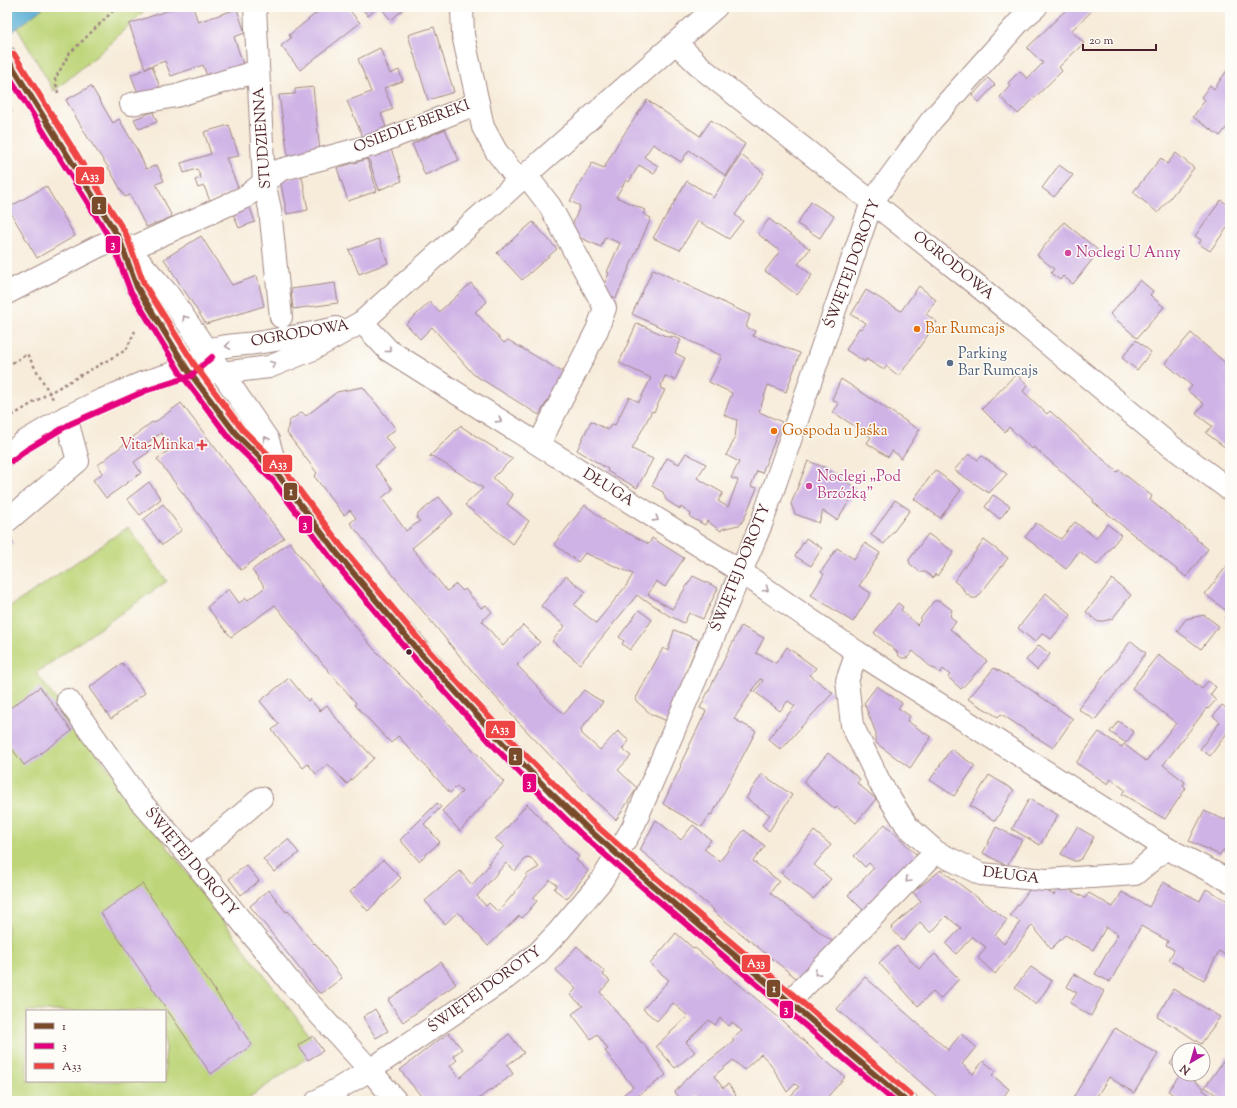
<svg xmlns="http://www.w3.org/2000/svg" width="1237" height="1108" viewBox="0 0 1237 1108" font-family="'Sorts Mill Goudy',serif">
<rect width="100%" height="100%" fill="#fdfcf7"/>
<filter id="ink" filterUnits="userSpaceOnUse"><feTurbulence type="fractalNoise" baseFrequency=".025" numOctaves="2"/><feDisplacementMap in="SourceGraphic" scale="8" xChannelSelector="R" yChannelSelector="G"/><feConvolveMatrix kernelMatrix="1 2 1 2 8 2 1 2 1" color-interpolation-filters="sRGB"/></filter>
<filter id="wash" filterUnits="userSpaceOnUse"><feTurbulence type="fractalNoise" baseFrequency=".012" numOctaves="4" result="noise"/><feDisplacementMap in="SourceGraphic" scale="16" xChannelSelector="R" yChannelSelector="G"/><feGaussianBlur stdDeviation="0.9" result="paint"/><feColorMatrix in="noise" values="0 0 0 0 0 0 0 0 0 0 0 0 0 0 0 0 0 1.4 0 .05"/><feComposite in="paint" operator="in"/></filter>
<g filter="url(#wash)">
<rect width="100%" height="100%" fill="#f7ecda"/>
<g fill="#bed579" stroke="#847a52" fill-rule="evenodd">
<polygon points="44,7 148,7 101,52 54,91 17,28"/>
<path d="M 128,527 L 167,581 L 36,673 L 320,1049 L 244,1101 L 7,1101 L 7,609 ZM 27,1011 L 165,1011 L 165,1081 L 27,1081 Z"/>
</g>
<polygon fill="#58afd5" stroke="#516780" points="7,7 44,7 17,28 7,38"/>
<g id="blocks">
<g fill="#cfb3e6" fill-rule="evenodd">
<polygon points="178,7 193,7 198,22 237,9 245,33 234,37 244,67 208,79 203,65 171,76 165,61 145,68 129,24"/>
<polygon points="324,7 347,7 360,23 300,70 281,46 291,38 289,35"/>
<polygon points="361,7 378,7 368,16"/>
<polygon points="380,7 406,7 391,20"/>
<polygon points="1069,7 1096,7 1071,31 1084,43 1059,67 1062,71 1018,114 1000,97 1010,86 1008,83 1020,71 1027,79 1043,63 1027,48"/>
<polygon points="434,27 454,92 428,100 408,35"/>
<polygon points="380,48 390,74 399,70 403,81 384,88 393,109 381,114 386,127 363,137 347,101 371,92 358,59"/>
<polygon points="152,66 161,90 140,98 131,75"/>
<polygon points="1228,69 1230,71 1230,123 1220,136 1193,117 1205,100 1201,97 1210,85 1214,89"/>
<polygon points="988,78 995,85 979,102 972,96"/>
<polygon points="91,86 113,123 119,119 139,153 146,169 157,165 164,181 156,184 172,217 146,227 130,195 125,197 108,167 88,138 66,100"/>
<polygon points="313,87 320,151 288,156 279,95 295,94 295,89"/>
<polygon points="647,100 700,136 711,120 745,144 726,176 689,150 681,162 653,144 644,157 658,166 654,174 639,165 629,182 626,180 616,197 645,210 643,214 651,218 616,298 601,291 609,273 607,272 620,243 605,237 601,247 572,234 570,231 580,206 570,201 592,163 604,168 618,143"/>
<polygon points="153,112 157,122 139,129 134,119"/>
<polygon points="229,125 239,156 226,158 239,190 210,201 204,186 198,188 195,180 201,178 197,169 184,173 181,163 211,154 204,132"/>
<polygon points="445,129 459,160 425,175 412,144"/>
<polygon points="391,149 402,181 379,190 368,157"/>
<polygon points="1176,153 1194,168 1158,213 1133,192 1161,158 1167,164"/>
<polygon points="741,155 764,173 735,215 743,221 729,239 698,221 680,250 653,238 687,181 712,196 711,197 713,198"/>
<polygon points="367,159 377,191 348,201 337,168"/>
<polygon points="1059,165 1073,175 1054,197 1042,188"/>
<polygon points="302,176 308,210 287,214 280,180"/>
<polygon points="46,186 75,236 37,258 8,208"/>
<polygon points="1221,200 1230,206 1230,224 1210,251 1199,244 1201,240 1195,236"/>
<polygon points="811,202 834,216 820,238 797,224"/>
<polygon points="249,205 255,222 239,228 232,211"/>
<polygon points="769,219 810,249 798,264 812,275 797,295 765,271 780,251 758,234"/>
<polygon points="533,222 557,249 522,280 497,253"/>
<polygon points="1064,222 1099,251 1073,284 1063,276 1060,280 1051,273 1054,269 1037,255"/>
<polygon points="201,236 232,285 257,276 264,306 206,324 164,259"/>
<polygon points="379,239 388,263 359,274 349,250"/>
<polygon points="653,269 750,315 746,327 755,331 753,336 800,353 786,392 768,385 759,412 782,422 762,473 757,471 751,486 757,488 744,519 739,526 738,525 722,529 721,531 707,521 705,525 690,517 691,514 681,507 680,509 666,500 663,492 652,486 667,458 679,464 686,453 706,464 697,478 723,493 718,501 728,507 738,480 731,478 739,462 726,455 735,439 737,420 724,415 732,393 709,382 722,356 632,314"/>
<polygon points="1140,280 1153,291 1150,295 1164,307 1137,338 1110,314"/>
<polygon points="335,283 338,303 293,309 291,289"/>
<polygon points="471,283 487,302 475,312 504,343 508,340 564,373 539,415 473,374 432,327 420,339 406,324 430,302 439,312"/>
<polygon points="919,286 936,300 926,314 937,322 899,376 886,366 884,370 866,359 865,362 846,350 859,328 862,329 866,323 851,315 866,290 901,311"/>
<polygon points="637,323 670,338 671,336 681,340 675,353 685,358 675,380 665,376 660,388 665,390 654,412 652,411 632,449 653,459 637,488 607,471 608,469 577,450 591,421 608,430 611,424 615,425 629,397 639,402 651,378 619,363"/>
<polygon points="1191,333 1230,367 1230,451 1206,433 1212,426 1196,414 1204,404 1188,391 1192,386 1165,363"/>
<polygon points="1136,340 1151,352 1137,370 1122,358"/>
<polygon points="1016,374 1028,385 1023,391 1047,414 1050,411 1117,472 1119,470 1152,496 1150,500 1197,538 1196,539 1208,549 1186,577 1093,502 1094,500 1034,447 1032,449 1009,427 1005,432 982,409"/>
<polygon points="841,379 918,429 919,428 920,429 901,459 899,458 900,456 892,451 888,457 867,443 871,437 833,412 839,404 832,399"/>
<polygon points="363,387 396,429 385,437 395,449 375,466 393,489 382,498 406,531 420,521 417,519 418,514 439,497 453,514 412,548 447,591 456,584 463,591 465,589 481,608 486,605 492,612 482,621 503,646 523,625 540,642 517,665 542,691 541,692 547,699 564,714 584,690 591,695 603,702 581,729 582,734 590,741 600,750 618,731 629,741 622,749 631,756 618,770 637,788 616,820 584,791 520,724 473,672 350,523 356,518 350,510 344,515 314,476 317,473 287,433 289,421 302,412 306,416 337,392"/>
<polygon points="181,403 284,538 241,570 157,459 172,448 161,433 144,445 149,452 134,462 141,473 106,498 93,480 103,473 98,465 152,422 154,423"/>
<polygon points="461,425 462,427 510,458 512,457 513,458 493,478 513,495 507,504 529,521 513,544 465,505 483,488 432,456 430,457 430,456"/>
<polygon points="969,454 978,460 982,456 1007,474 989,493 954,470"/>
<polygon points="808,461 826,468 857,489 837,520 823,511 819,523 795,514 791,504"/>
<polygon points="935,470 961,490 940,518 914,499"/>
<polygon points="149,482 161,499 140,515 127,499"/>
<polygon points="993,495 1010,506 1000,519 985,507"/>
<polygon points="895,500 910,510 884,544 871,535"/>
<polygon points="163,504 182,530 162,545 143,520"/>
<polygon points="585,505 608,523 649,544 652,538 684,558 665,587 656,581 648,595 672,609 693,576 718,588 703,619 689,613 684,623 668,615 646,600 645,601 637,595 580,664 552,641 565,626 541,606 566,576 586,592 574,605 596,623 626,586 633,574 585,553 578,562 554,544"/>
<polygon points="1075,522 1096,538 1107,524 1121,535 1097,565 1079,551 1066,569 1025,537 1036,523 1061,539"/>
<polygon points="928,534 954,552 937,576 935,574 933,578 925,572 920,572 910,564 909,560"/>
<polygon points="7,535 13,543 7,548"/>
<polygon points="806,538 822,548 811,566 795,556"/>
<polygon points="984,540 1008,558 977,598 972,598 964,592 963,588 954,581"/>
<polygon points="290,542 314,575 373,648 430,705 504,782 460,831 442,811 462,792 457,786 450,793 398,736 391,743 355,705 356,703 316,656 275,605 231,637 207,607 229,589 239,603 246,598 248,600 263,589 265,587 252,570"/>
<polygon points="865,543 880,553 859,586 871,593 853,622 811,595 824,574 821,572 837,548 854,559"/>
<polygon points="1230,562 1230,622 1225,618 1229,613 1205,594"/>
<polygon points="1112,579 1131,595 1112,619 1098,622 1086,612"/>
<polygon points="1046,593 1071,615 1051,639 1043,633 1035,642 1018,628"/>
<polygon points="934,601 940,601 952,610 950,616 956,622 950,629 987,661 961,689 948,677 950,675 943,669 940,673 934,668 933,669 913,651 907,658 902,658 898,655 897,652 874,633 898,603 903,607 901,610 917,625 921,620 920,619"/>
<polygon points="639,610 652,620 630,650 622,644 624,641 619,637"/>
<polygon points="1204,615 1219,626 1201,649 1177,631 1186,619"/>
<polygon points="741,626 764,638 756,653 776,663 787,647 816,668 810,675 833,693 809,718 781,750 768,739 795,706 788,701 780,711 755,692 763,680 760,679 734,719 756,731 712,815 710,814 702,827 663,804 681,766 680,765 706,711 700,708"/>
<polygon points="674,630 699,640 667,721 651,714 635,700 663,648 668,651"/>
<polygon points="1131,641 1146,653 1095,720 1078,709"/>
<polygon points="1039,645 1050,654 1037,670 1026,660"/>
<polygon points="1158,655 1183,673 1202,689 1208,681 1216,687 1210,695 1216,700 1208,709 1207,708 1163,765 1185,782 1183,785 1186,788 1165,819 1122,794 1125,790 1111,779 1108,784 1076,763 1099,732 1122,747 1124,744 1146,761 1154,751 1176,723 1132,688"/>
<polygon points="122,663 145,693 111,719 89,688"/>
<polygon points="994,668 1024,685 1073,719 1053,748 1001,714 998,717 968,699"/>
<polygon points="289,678 308,701 310,699 320,711 327,705 336,718 374,758 347,784 328,764 316,774 308,764 303,768 272,730 279,724 260,701"/>
<polygon points="877,686 902,703 898,708 910,716 907,721 931,737 910,768 876,743 876,733 864,703"/>
<polygon points="40,687 72,731 24,765 7,742 7,710"/>
<polygon points="1222,705 1230,711 1230,729 1210,756 1200,749 1220,722 1213,716"/>
<polygon points="1118,721 1134,732 1126,743 1110,732"/>
<polygon points="951,749 975,766 954,796 930,780"/>
<polygon points="828,753 860,779 857,783 876,799 856,823 837,807 835,809 803,782"/>
<polygon points="762,774 792,795 769,831 762,825 770,815 746,798"/>
<polygon points="989,775 1014,790 995,821 970,806"/>
<polygon points="1029,799 1058,815 1040,845 1012,829"/>
<polygon points="437,803 441,807 424,824 440,842 419,861 400,840"/>
<path d="M 527,804 L 579,857 L 576,860 L 588,871 L 567,899 L 554,889 L 557,885 L 550,880 L 533,898 L 537,901 L 522,918 L 519,916 L 488,946 L 458,912 L 445,924 L 425,901 L 460,871 L 472,885 L 490,864 L 488,863 L 504,846 L 495,839 L 505,830 ZM 527,857 L 531,858 L 539,867 L 526,875 L 527,876 L 516,891 L 498,912 L 489,903 L 486,906 L 477,896 L 506,863 L 515,871 Z"/>
<polygon points="1204,811 1225,820 1230,814 1230,854 1223,850 1220,855 1189,841"/>
<polygon points="656,820 681,840 693,825 711,840 704,849 720,861 744,830 765,846 753,861 779,881 770,893 833,942 801,982 713,911 714,910 640,850"/>
<polygon points="885,824 920,858 866,913 848,895 874,868 869,863 865,867 854,856"/>
<polygon points="996,827 1022,840 1007,866 983,853"/>
<polygon points="1077,827 1094,837 1082,858 1077,861 1074,861 1061,854"/>
<polygon points="814,831 831,845 814,865 831,879 813,899 781,873"/>
<polygon points="288,839 299,853 274,872 263,859"/>
<polygon points="383,860 401,878 368,911 350,892"/>
<polygon points="246,865 259,881 241,895 229,879"/>
<polygon points="941,870 1007,920 995,935 1004,944 1020,922 1010,915 1034,884 1054,895 1059,884 1085,898 1089,893 1113,907 1122,892 1149,907 1163,882 1200,901 1206,889 1230,902 1230,951 1227,956 1219,951 1204,980 1169,960 1174,950 1166,945 1168,941 1141,926 1110,982 1095,974 1118,934 1106,927 1093,950 1065,935 1051,949 1032,925 1012,953 995,974 978,958 986,947 972,937 956,954 946,944 961,928 946,916 931,933 920,922 903,941 891,928 921,901 913,892"/>
<polygon points="142,884 252,1045 211,1074 101,913"/>
<polygon points="269,890 286,912 288,911 314,944 315,943 342,978 322,993 318,992 250,906"/>
<polygon points="676,933 694,949 695,948 777,1016 820,1056 845,1077 824,1101 786,1101 799,1087 795,1084 787,1092 770,1063 761,1054 744,1070 733,1060 714,1076 723,1088 728,1084 736,1095 729,1101 703,1101 698,1095 695,1097 698,1101 682,1101 675,1092 686,1079 734,1041 732,1039 742,1031 732,1022 729,1026 720,1018 715,1025 709,1020 686,1042 695,1052 675,1068 656,1046 688,1016 673,1003 657,1021 643,1009 669,980 650,964"/>
<polygon points="577,946 605,972 603,975 610,981 600,992 641,1042 642,1042 666,1075 631,1101 615,1101 633,1087 605,1051 608,1049 597,1034 591,1039 572,1014 583,1006 578,1002 570,995 576,989 556,970"/>
<polygon points="897,946 919,969 935,954 959,979 940,999 933,992 918,1006 879,963"/>
<polygon points="441,962 456,984 403,1022 388,1000"/>
<polygon points="1031,967 1052,981 1036,1005 1015,987"/>
<polygon points="1074,974 1104,991 1091,1016 1070,1003 1077,993 1067,987"/>
<polygon points="865,977 948,1050 961,1034 976,1047 962,1064 973,1074 983,1061 996,1071 992,1075 1009,1089 1004,1096 1011,1101 942,1101 837,1009"/>
<polygon points="1173,989 1220,1017 1201,1044 1177,1028 1157,1017"/>
<polygon points="375,1009 388,1031 376,1038 363,1017"/>
<polygon points="1115,1028 1158,1054 1134,1093 1109,1077 1094,1101 1071,1101"/>
<polygon points="449,1033 462,1049 453,1056 457,1060 450,1066 460,1078 509,1034 524,1053 507,1065 513,1074 492,1090 491,1089 476,1101 425,1101 400,1070 433,1044"/>
<polygon points="313,1036 323,1051 308,1060 298,1045"/>
<polygon points="1179,1051 1179,1070 1170,1064"/>
<polygon points="1227,1056 1230,1058 1230,1101 1225,1101 1205,1087"/>
<polygon points="1180,1074 1197,1074 1193,1080 1204,1088 1203,1090 1218,1101 1182,1101 1168,1091"/>
</g>
</g>
</g>
<g filter="url(#ink)">
<use href="#blocks" fill-opacity="0" stroke="#a08682" stroke-width="1"/>
<g fill="none" stroke-linecap="round" stroke-linejoin="round">
<g stroke="#a08682" stroke-width="24">
<g id="minor">
<polyline points="255,7 264,183 270,209 281,317"/>
<polyline points="462,7 463,35 478,103"/>
<polyline points="676,43 704,70 872,202 978,286 1171,446 1230,490"/>
<polyline points="7,58 119,238 168,294 255,421 268,440 278,474"/>
<polyline points="131,104 176,96 258,71"/>
<polyline points="526,175 550,206 605,308 597,330 539,444"/>
<polyline points="119,238 137,287 187,369 236,434 279,476 336,552 391,618 460,697 549,791 586,827 652,885 906,1101"/>
<polyline points="130,249 245,197 280,170 373,145 478,103 483,127 496,151 519,181"/>
<polyline points="7,293 99,246 119,238"/>
<polyline points="362,322 388,350 740,571 857,652 1166,848 1230,881"/>
<path d="M 196,360 C 200,357 204,352 208,350 C 225,344 245,345 263,342 C 287,338 312,334 336,328"/>
<polyline points="7,455 24,442 66,417 102,400 142,383 187,369 221,373 269,367 311,350 362,322 519,181 716,7"/>
<polyline points="7,521 78,461 66,417"/>
<polyline points="857,652 847,681 852,725 880,783 907,826 936,852 981,874 1047,880 1135,874 1166,848"/>
<polyline points="68,700 140,801 191,858 290,982 370,1070 396,1101"/>
<polyline points="191,858 261,798"/>
<polyline points="789,1002 936,852"/>
<polyline points="317,1101 370,1070 506,978 538,953 559,931 602,880 633,827 762,522 872,202 931,121 1020,21 1036,7"/>
</g>
</g>
<g stroke="#a08682" stroke-width="2.5" stroke-dasharray="3 3" stroke-linecap="butt">
<polyline points="58,93 55,79 69,54 117,7"/>
<polyline points="7,115 12,111"/>
<polyline points="7,366 27,354 53,399"/>
<polyline points="7,419 49,393 126,350 135,331"/>
</g>
<use href="#minor" stroke="#fff" stroke-width="22"/>
<g stroke="#fdfcf7" stroke-width="9">
<polyline id="bus-1" points="7,58 119,238 137,287 187,369 236,434 279,476 336,552 415,647 496,736 549,791 586,827 652,885 906,1101"/>
</g>
<g stroke="#fdfcf7" stroke-width="9">
<g id="bus-2">
<polyline points="7,73 112,242 130,290 181,374 230,439 273,481 330,557 409,652 490,742 543,797 580,833 647,891 894,1101"/>
<polyline points="12,461 28,449 70,424 145,391 191,376 212,357"/>
</g>
</g>
<g stroke="#fdfcf7" stroke-width="9">
<polyline id="bus-3" points="14,54 126,234 144,284 194,364 242,429 285,471 342,547 421,642 502,731 555,785 591,821 657,879 911,1095"/>
</g>
<use href="#bus-1" stroke="#7a4b2a" stroke-width="6"/>
<use href="#bus-2" stroke="#e5007d" stroke-width="6"/>
<use href="#bus-3" stroke="#ef4444" stroke-width="6"/>
</g>
<defs><path id="oneway-chevron" d="M-2-3.5L2.5 0L-2 3.5" fill="none" stroke-width="1.6" stroke-linecap="round" stroke-linejoin="round"/></defs>
<g stroke="#ae9aa0">
<use href="#oneway-chevron" transform="translate(185 318) rotate(-124)"/>
<use href="#oneway-chevron" transform="translate(228 346) rotate(172)"/>
<use href="#oneway-chevron" transform="translate(389 350) rotate(39)"/>
<use href="#oneway-chevron" transform="translate(273 364) rotate(-20)"/>
<use href="#oneway-chevron" transform="translate(499 420) rotate(32)"/>
<use href="#oneway-chevron" transform="translate(266 439) rotate(-117)"/>
<use href="#oneway-chevron" transform="translate(656 519) rotate(32)"/>
<use href="#oneway-chevron" transform="translate(766 589) rotate(35)"/>
<use href="#oneway-chevron" transform="translate(908 880) rotate(134)"/>
<use href="#oneway-chevron" transform="translate(817 973) rotate(134)"/>
</g>
</g>
<g fill="#d1479c" stroke="#fdfcf7" stroke-width="1.5">
<circle cx="1068" cy="253" r="4"/>
<circle cx="809" cy="486" r="4"/>
</g>
<g fill="#e8710a" stroke="#fdfcf7" stroke-width="1.5">
<circle cx="917" cy="329" r="4"/>
<circle cx="774" cy="431" r="4"/>
</g>
<circle fill="#5c6f8a" stroke="#fdfcf7" stroke-width="1.5" cx="950" cy="363" r="4"/>
<path fill="#e0444e" stroke="#fdfcf7" stroke-width="1.5" d="M200 439h4v4h4v4h-4v4h-4v-4h-4v-4h4z"/>
<circle fill="#4a1f2b" stroke="#fdfcf7" stroke-width="1.5" cx="409" cy="652" r="3.5"/>
<g text-anchor="middle" dominant-baseline="central" stroke-width="3" stroke-linejoin="round" paint-order="stroke">
<g font-size="15" fill="#4a1f2b" stroke="#fdfcf7">
<text transform="translate(412 127) rotate(-21)">OSIEDLE BEREKI</text>
<text transform="translate(263 138) rotate(-94)">STUDZIENNA</text>
<text transform="translate(853 264) rotate(-70)">ŚWIĘTEJ DOROTY</text>
<text transform="translate(953 266) rotate(39)">OGRODOWA</text>
<text transform="translate(300 334) rotate(-10)">OGRODOWA</text>
<text transform="translate(608 488) rotate(32)">DŁUGA</text>
<text transform="translate(741 568) rotate(-68)">ŚWIĘTEJ DOROTY</text>
<text transform="translate(191 862) rotate(50)">ŚWIĘTEJ DOROTY</text>
<text transform="translate(1011 876) rotate(7)">DŁUGA</text>
<text transform="translate(485 990) rotate(-36)">ŚWIĘTEJ DOROTY</text>
</g>
<g font-size="15" fill="#b23c85" stroke="#fdfcf7" text-anchor="start">
<text x="1076" y="253">Noclegi U Anny</text>
<text x="817" y="477">Noclegi „Pod<tspan x="817" dy="17">Brzózką”</tspan></text>
</g>
<g font-size="15" fill="#c56008" stroke="#fdfcf7" text-anchor="start">
<text x="925" y="329">Bar Rumcajs</text>
<text x="782" y="431">Gospoda u Jaśka</text>
</g>
<g font-size="15" fill="#4e5e75" stroke="#fdfcf7" text-anchor="start">
<text x="958" y="354">Parking<tspan x="958" dy="17">Bar Rumcajs</tspan></text>
</g>
<g font-size="15" fill="#be3a42" stroke="#fdfcf7" text-anchor="end">
<text x="194" y="445">Vita-Minka</text>
</g>
</g>
<g stroke="#fdfcf7" stroke-width="1.5">
<rect x="75" y="166" width="30" height="19" rx="4" fill="#ef4444"/>
<rect x="91" y="196" width="16" height="19" rx="4" fill="#7a4b2a"/>
<rect x="105" y="235" width="16" height="19" rx="4" fill="#e5007d"/>
<rect x="262" y="454" width="31" height="19" rx="4" fill="#ef4444"/>
<rect x="283" y="482" width="15" height="19" rx="4" fill="#7a4b2a"/>
<rect x="298" y="515" width="15" height="19" rx="4" fill="#e5007d"/>
<rect x="485" y="720" width="31" height="19" rx="4" fill="#ef4444"/>
<rect x="508" y="747" width="15" height="19" rx="4" fill="#7a4b2a"/>
<rect x="522" y="773" width="15" height="20" rx="4" fill="#e5007d"/>
<rect x="741" y="954" width="30" height="19" rx="4" fill="#ef4444"/>
<rect x="766" y="979" width="15" height="19" rx="4" fill="#7a4b2a"/>
<rect x="779" y="1000" width="15" height="19" rx="4" fill="#e5007d"/>
</g>
<g font-size="11" text-anchor="middle" font-weight="bold" fill="#fff">
<text x="90" y="180">A33</text>
<text x="99" y="209">1</text>
<text x="113" y="248">3</text>
<text x="278" y="468">A33</text>
<text x="291" y="495">1</text>
<text x="305" y="528">3</text>
<text x="500" y="733">A33</text>
<text x="515" y="760">1</text>
<text x="529" y="787">3</text>
<text x="756" y="967">A33</text>
<text x="774" y="992">1</text>
<text x="786" y="1013">3</text>
</g>
<rect width="1237" height="1108" fill="none" stroke="#fdfcf7" stroke-width="24"/>
<rect x="26" y="1010" width="140" height="72" fill="#fdfcf7" stroke="#b5a4a5"/>
<rect x="34" y="1023" width="20" height="6" fill="#7a4b2a" stroke="#b5a4a5"/>
<text x="62" y="1030" font-size="12" fill="#4a1f2b">1</text>
<rect x="34" y="1043" width="20" height="6" fill="#e5007d" stroke="#b5a4a5"/>
<text x="62" y="1050" font-size="12" fill="#4a1f2b">3</text>
<rect x="34" y="1063" width="20" height="6" fill="#ef4444" stroke="#b5a4a5"/>
<text x="62" y="1070" font-size="12" fill="#4a1f2b">A33</text>
<g transform="translate(1191 1062) rotate(218)"><circle r="19" fill="#fdfcf7" stroke="#b5a4a5"/>
<path d="M0-3L7 15L0 10L-7 15Z" fill="#b5179e"/>
<text y="-6" font-size="11" font-weight="bold" text-anchor="middle" fill="#4a1f2b">N</text>
</g>
<path d="M1083 44v6h73v-6" fill="none" stroke="#4a1f2b" stroke-width="2"/>
<text x="1089" y="44" font-size="12" fill="#4a1f2b" stroke="#fdfcf7" stroke-width="3" paint-order="stroke">20 m</text>
</svg>
